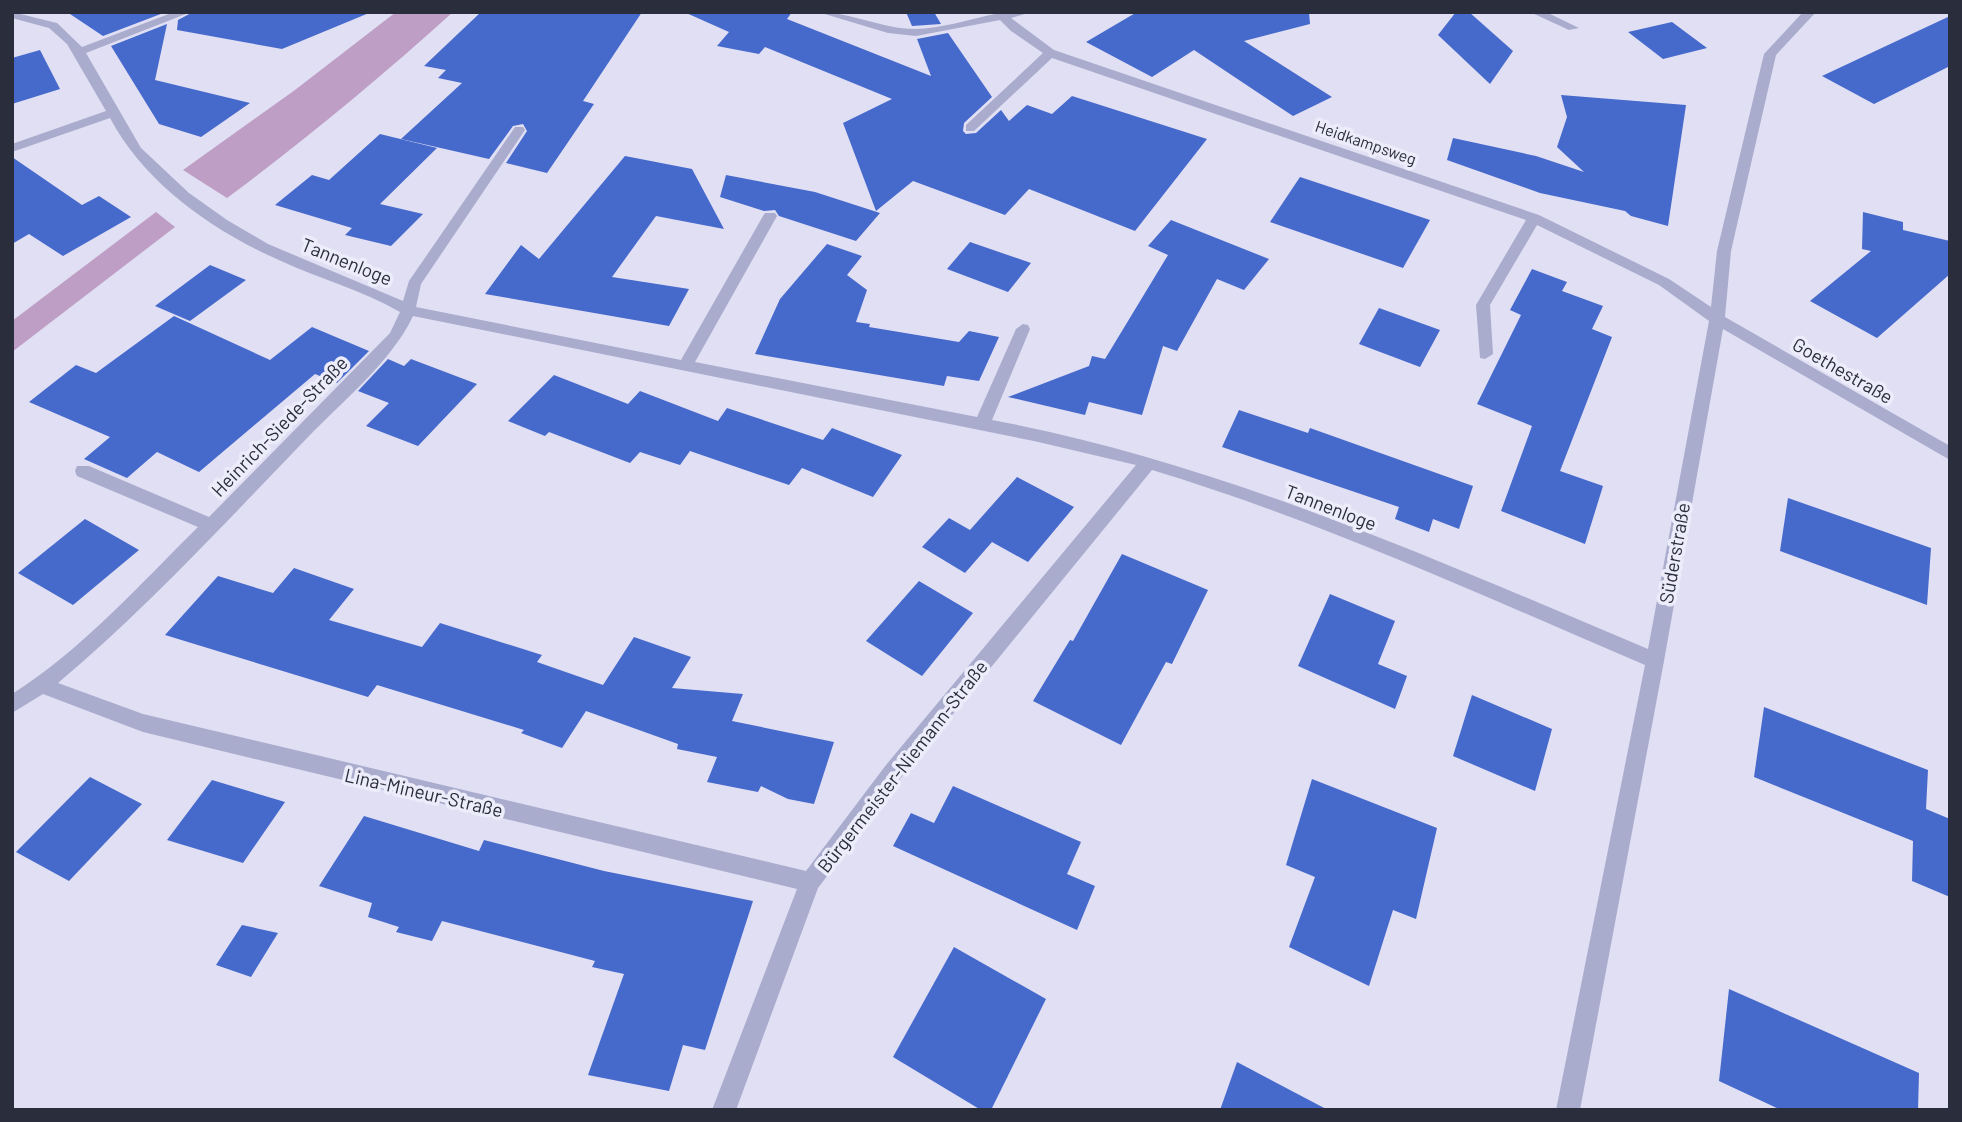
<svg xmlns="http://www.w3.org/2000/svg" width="1962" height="1122" viewBox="0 0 1962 1122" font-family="Barlow,sans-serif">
<rect width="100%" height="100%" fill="#e0dff4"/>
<g fill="#be9ec5">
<path d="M 396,12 L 453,12 C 380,78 305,140 227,198 L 183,170 L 295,90 Z"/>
<polygon points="156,212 175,227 12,352 12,321"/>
</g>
<g fill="#4669cc">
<polygon points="67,12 166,12 103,36"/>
<polygon points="193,12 369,12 369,13 282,49 177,30 178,20"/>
<polygon points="481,12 642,12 583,101 594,104 547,173 506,163 527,131 523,124 513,126 489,159 401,139 462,83 438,78 446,70 424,66"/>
<polygon points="684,12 792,12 787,19 931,76 917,39 948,33 992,97 964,123 963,131 966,134 976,133 1001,110 1009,121 1027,105 1052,114 1072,96 1207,139 1135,231 1029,189 1005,215 913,181 876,211 843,123 892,99 765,47 759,54 717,46 729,32"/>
<polygon points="906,12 934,12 941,24 912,26"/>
<polygon points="1137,12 1309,12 1310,24 1244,41 1332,97 1293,116 1194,50 1152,77 1086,42"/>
<polygon points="1456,12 1469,12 1513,51 1490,84 1438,35"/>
<polygon points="1950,16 1950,66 1874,104 1822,76"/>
<polygon points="1672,22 1707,48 1663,59 1628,32"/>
<polygon points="167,24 155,80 250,103 201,137 159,124 111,46"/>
<polygon points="40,50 60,89 12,104 12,58"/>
<polygon points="1561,95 1686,105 1668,226 1631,216 1625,211 1540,193 1447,160 1453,138 1536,156 1584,172 1557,147 1567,117"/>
<polygon points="380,134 437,148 380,204 423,214 391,246 345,235 352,228 275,205 312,175 329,180"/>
<polygon points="625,156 692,169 724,229 656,216 612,277 689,289 669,326 485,294 521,245 539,259"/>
<polygon points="12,157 82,205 99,196 131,217 63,256 29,234 12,244"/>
<polygon points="726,175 815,192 880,213 856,241 779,216 775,210 764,211 720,197"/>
<polygon points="1300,177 1430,220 1403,268 1270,222"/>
<polygon points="1863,212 1903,222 1903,230 1950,241 1950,274 1877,338 1810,301 1871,251 1862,249"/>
<polygon points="1171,220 1269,259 1244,290 1217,279 1177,351 1163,346 1142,415 1089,402 1085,415 1008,397 1089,366 1092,356 1105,359 1168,255 1148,246"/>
<polygon points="970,242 1031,263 1008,292 947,269"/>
<polygon points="827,244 862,256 847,275 867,290 856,322 870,324 869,327 959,342 969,331 999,337 979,381 947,376 944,386 755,354 780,299"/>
<polygon points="210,265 246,280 190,321 155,306"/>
<polygon points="1532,269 1567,282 1562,291 1603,306 1592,329 1612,337 1560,471 1603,486 1585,544 1501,511 1532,426 1477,404 1521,315 1510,310"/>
<polygon points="1379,308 1440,330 1420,367 1359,344"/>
<polygon points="174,316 270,360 312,327 369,351 337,383 315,374 199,472 157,452 127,478 84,459 110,437 29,402 76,365 96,373"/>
<polygon points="388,359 404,366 411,359 477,384 418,446 366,426 389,403 358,391"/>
<polygon points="554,375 628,404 640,391 718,421 727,408 823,440 832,428 902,455 873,497 802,468 789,485 690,451 680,465 640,452 630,463 549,432 545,436 508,421"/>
<polygon points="1239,410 1308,433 1310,428 1473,486 1459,529 1433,519 1429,532 1395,519 1399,507 1222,447"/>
<polygon points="1017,477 1074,507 1028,562 992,542 965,573 922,547 949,518 970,530"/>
<polygon points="1788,498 1931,548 1927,605 1780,551"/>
<polygon points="85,519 139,550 73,605 18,573"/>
<polygon points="1122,554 1208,590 1172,664 1166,662 1121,745 1033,701 1070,640 1073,641"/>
<polygon points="294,568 354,589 329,620 422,647 440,623 542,655 537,662 603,685 634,637 691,657 672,688 743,694 732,721 834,742 814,804 788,799 761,786 758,792 707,782 717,757 677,749 678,744 586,711 562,748 521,733 524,730 377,685 368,697 165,635 218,576 273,593"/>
<polygon points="919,581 973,613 922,676 866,641"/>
<polygon points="1330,594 1395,621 1378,664 1407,676 1395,709 1298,666"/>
<polygon points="1472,695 1552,729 1535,791 1453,756"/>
<polygon points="1764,707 1928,770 1926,809 1950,819 1950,897 1912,881 1913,841 1754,777"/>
<polygon points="90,777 142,804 69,881 16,852"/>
<polygon points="1312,779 1437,828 1416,919 1393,910 1369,986 1289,947 1315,877 1286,865"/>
<polygon points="212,780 285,802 243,863 167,840"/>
<polygon points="953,786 1081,842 1067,874 1095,886 1077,930 893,846 911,813 934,823"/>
<polygon points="364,816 479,851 484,840 604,871 753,901 705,1050 683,1045 669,1091 588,1075 624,974 592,967 595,961 442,921 432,941 396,932 399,927 368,917 372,903 319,886"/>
<polygon points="242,925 278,933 251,977 216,965"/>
<polygon points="954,947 1046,999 991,1110 981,1110 893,1057"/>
<polygon points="1729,989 1919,1073 1918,1110 1781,1110 1719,1081"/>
<polygon points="1237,1062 1328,1110 1220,1110"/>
</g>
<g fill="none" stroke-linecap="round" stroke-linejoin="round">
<g fill="#aaaccd" fill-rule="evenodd">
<path d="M 12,12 L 57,23 L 82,47 L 174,12 L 191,12 L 86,53 L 141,148 L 189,193 L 227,220 L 268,244 L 403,301 L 409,281 L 515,127 L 523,127 L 525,130 L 421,284 L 416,307 L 681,360 L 763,216 L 765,213 L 775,213 L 777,216 L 695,362 L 977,417 L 1016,329 L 1023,324 L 1028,325 L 1030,329 L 992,420 C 1221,463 1434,559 1648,649 L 1709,321 L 1659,285 L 1537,225 L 1490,305 L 1493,354 L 1485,359 L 1480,358 L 1476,305 L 1526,220 L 1052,58 L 974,131 L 966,131 L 966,125 L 1043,53 L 1011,31 L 1000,20 L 916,36 L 888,33 L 818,12 C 852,12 881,29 915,29 C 940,29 970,19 995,14 L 993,12 L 1032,12 L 1011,18 L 1054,50 L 1539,215 L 1669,279 L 1711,307 L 1717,251 L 1764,54 L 1803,12 L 1816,12 L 1776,55 L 1731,251 L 1725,317 L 1950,446 L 1950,460 L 1723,329 L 1664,661 L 1580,1110 L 1556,1110 L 1645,665 C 1483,596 1321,521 1152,470 L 900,779 L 818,888 L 736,1110 L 712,1110 L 797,889 L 143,732 L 43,694 L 12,713 L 12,694 C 82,650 139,585 198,527 L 77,476 L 75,471 L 77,466 L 89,466 L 209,517 L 390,333 L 400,312 C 362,290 320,279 281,261 C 213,231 145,184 110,118 L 12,152 L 12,144 L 106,111 L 67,44 L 49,28 L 12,18 ZM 413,316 L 1034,441 L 1136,465 L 886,765 L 806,871 L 143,714 L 58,683 C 146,609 229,519 309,436 C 343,401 392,361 413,316 Z"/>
<polygon points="1530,12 1546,12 1579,28 1569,30"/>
</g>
</g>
<g text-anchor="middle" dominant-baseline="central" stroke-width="7" stroke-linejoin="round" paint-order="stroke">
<g font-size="16" fill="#2a2d3b" stroke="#edecfb">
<text transform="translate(1366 142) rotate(19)">Heidkampsweg</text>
</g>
<g font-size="19" fill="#2a2d3b" stroke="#edecfb">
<text transform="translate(347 261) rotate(22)">Tannenloge</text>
<text transform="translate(1843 370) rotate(30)">Goethestraße</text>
<text transform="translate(279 426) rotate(-46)">Heinrich-Siede-Straße</text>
<text transform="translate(1331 507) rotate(21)">Tannenloge</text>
<text transform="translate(1674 553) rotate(-80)">Süderstraße</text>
<text transform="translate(902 766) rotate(-52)">Bürgermeister-Niemann-Straße</text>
<text transform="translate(424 792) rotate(13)">Lina-Mineur-Straße</text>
</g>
</g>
<rect width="1962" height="1122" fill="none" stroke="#2a2d3b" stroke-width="28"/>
</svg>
